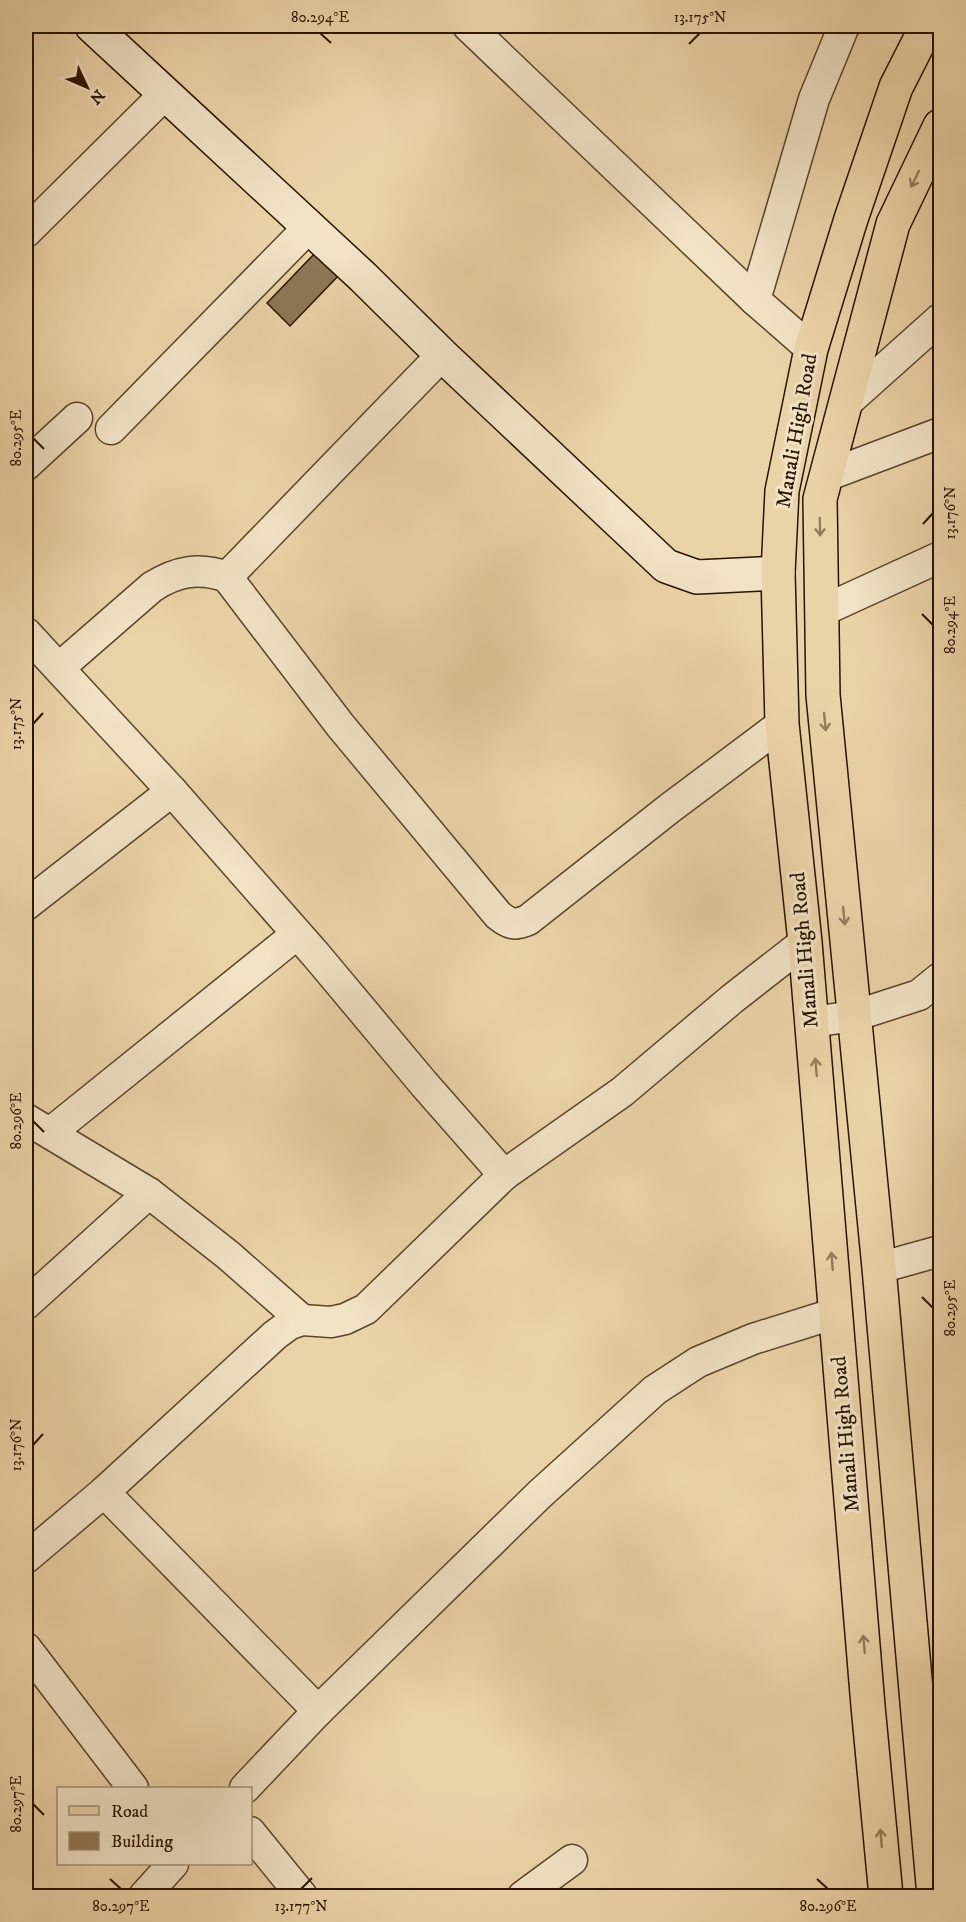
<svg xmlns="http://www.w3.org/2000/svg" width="966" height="1922" viewBox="0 0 966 1922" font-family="'IM FELL DW Pica',serif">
<rect width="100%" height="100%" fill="#ebd3a8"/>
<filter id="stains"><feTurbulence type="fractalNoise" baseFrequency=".00333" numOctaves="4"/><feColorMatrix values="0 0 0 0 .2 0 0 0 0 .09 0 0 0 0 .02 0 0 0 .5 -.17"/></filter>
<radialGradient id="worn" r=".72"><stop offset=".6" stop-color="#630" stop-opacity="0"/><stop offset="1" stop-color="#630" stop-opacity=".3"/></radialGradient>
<polygon fill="#8e7757" stroke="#2a1400" stroke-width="1.5" points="317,251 341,273 290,326 267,303"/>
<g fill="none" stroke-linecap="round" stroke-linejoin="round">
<g stroke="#5a442a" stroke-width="33">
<g id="street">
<polyline points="468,26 755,300 811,349"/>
<polyline points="26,232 165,94"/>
<polyline points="755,300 814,99 844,26"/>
<polyline points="845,404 940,319"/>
<polyline points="111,429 309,227"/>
<polyline points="26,465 77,418"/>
<polyline points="826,476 940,433"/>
<polyline points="227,577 442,355"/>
<polyline points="822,611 940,557"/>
<polyline points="26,633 172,791 316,955 424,1084 504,1175 622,1092 732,999 805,942"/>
<path d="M 59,668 L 152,587 C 177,571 199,567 227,577 L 340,725 L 498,915 C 509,924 514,926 528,920 L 670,808 L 782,724"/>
<polyline points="26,905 172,791"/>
<polyline points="812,1022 854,1016 919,995 940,978"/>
<polyline points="26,1119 149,1193 228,1255 302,1320"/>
<polyline points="50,1133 297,934"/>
<polyline points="879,1268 940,1251"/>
<polyline points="26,1304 149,1193"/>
<polyline points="104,1492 318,1711"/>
<polyline points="26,1558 104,1492 275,1335 290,1324 302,1320 331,1322 345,1319 366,1309 504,1175"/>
<polyline points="26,1648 133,1788"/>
<polyline points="245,1788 318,1711 540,1494 655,1390 698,1362 753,1339 836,1313"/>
<polyline points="250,1832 302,1896"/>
<polyline points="144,1896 173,1864"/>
<polyline points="523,1896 572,1860"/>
</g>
</g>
<g stroke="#2a1400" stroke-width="36">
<polyline id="secondary" points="92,26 363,277 442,355 666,566 697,577 778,573"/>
</g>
<g stroke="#2a1400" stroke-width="36">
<g id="primary">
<polyline points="886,1896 868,1706 805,942 782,724 778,573 782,491 811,349 851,219 896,87 927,26"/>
<polyline points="934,1896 879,1268 823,695 820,499 893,224 940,126"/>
</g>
</g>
<use href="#street" stroke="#f2e2c6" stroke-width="30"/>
<use href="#secondary" stroke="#f2e2c6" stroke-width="33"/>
<use href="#primary" stroke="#ebd3a8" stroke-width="33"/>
</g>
<defs><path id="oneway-shaft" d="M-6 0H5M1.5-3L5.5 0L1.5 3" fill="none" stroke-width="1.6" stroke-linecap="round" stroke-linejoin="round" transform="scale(1.5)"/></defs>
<g stroke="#947d5c">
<use href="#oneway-shaft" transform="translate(915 179) rotate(116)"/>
<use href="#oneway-shaft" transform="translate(820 527) rotate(89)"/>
<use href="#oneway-shaft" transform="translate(825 722) rotate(84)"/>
<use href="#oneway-shaft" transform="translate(844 916) rotate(84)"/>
<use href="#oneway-shaft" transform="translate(816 1067) rotate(-95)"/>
<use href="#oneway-shaft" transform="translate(832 1261) rotate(-95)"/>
<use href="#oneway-shaft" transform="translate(864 1644) rotate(-95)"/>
<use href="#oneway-shaft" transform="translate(881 1838) rotate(-95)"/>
</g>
<path fill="none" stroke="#2a1400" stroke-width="2" d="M 320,33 L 331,43M 689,44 L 700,33M 33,438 L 44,449M 923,524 L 933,513M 922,614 L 933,625M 33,724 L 43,713M 33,1121 L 44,1132M 922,1297 L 933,1308M 33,1445 L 43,1434M 33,1804 L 44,1815M 110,1879 L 121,1889M 817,1879 L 828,1889M 301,1889 L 312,1878"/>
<g text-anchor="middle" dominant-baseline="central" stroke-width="6" stroke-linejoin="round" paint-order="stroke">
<g font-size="21" fill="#2a1400" stroke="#f2e2c6">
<text transform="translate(797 431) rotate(-80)">Manali High Road</text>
<text transform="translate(805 950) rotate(-95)">Manali High Road</text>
<text transform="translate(846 1434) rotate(-95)">Manali High Road</text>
</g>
</g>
<rect width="966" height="1922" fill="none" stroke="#ebd3a8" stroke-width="66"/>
<rect x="57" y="1787" width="195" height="78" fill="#f2e2c6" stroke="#a29077" stroke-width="1.5"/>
<rect x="69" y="1806" width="30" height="9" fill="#ebd3a8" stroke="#a29077" stroke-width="1.5"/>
<text x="111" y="1817" font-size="18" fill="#2a1400">Road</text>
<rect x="69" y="1832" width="30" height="18" fill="#8e7757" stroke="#a29077" stroke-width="1.5"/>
<text x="111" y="1847" font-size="18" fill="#2a1400">Building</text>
<g transform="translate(87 87) rotate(134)" stroke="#f2e2c6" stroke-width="4.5" paint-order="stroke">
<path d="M0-4.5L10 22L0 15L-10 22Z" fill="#2a1400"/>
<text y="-9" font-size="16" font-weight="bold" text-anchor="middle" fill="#2a1400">N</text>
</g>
<rect x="33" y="33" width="900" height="1856" fill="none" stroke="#2a1400" stroke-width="2"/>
<g font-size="15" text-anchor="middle" fill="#2a1400">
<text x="320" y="22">80.294°E</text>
<text x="700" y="22">13.175°N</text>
<text transform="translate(16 438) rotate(-90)" y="5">80.295°E</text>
<text transform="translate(950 513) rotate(-90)" y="5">13.176°N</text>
<text transform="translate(950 625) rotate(-90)" y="5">80.294°E</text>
<text transform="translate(16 724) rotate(-90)" y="5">13.175°N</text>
<text transform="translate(16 1121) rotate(-90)" y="5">80.296°E</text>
<text transform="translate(950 1308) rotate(-90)" y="5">80.295°E</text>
<text transform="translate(16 1445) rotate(-90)" y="5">13.176°N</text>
<text transform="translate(16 1804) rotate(-90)" y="5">80.297°E</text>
<text x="121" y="1911">80.297°E</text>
<text x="301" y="1911">13.177°N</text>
<text x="828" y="1911">80.296°E</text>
</g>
<rect width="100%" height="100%" filter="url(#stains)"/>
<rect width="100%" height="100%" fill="url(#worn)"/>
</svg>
